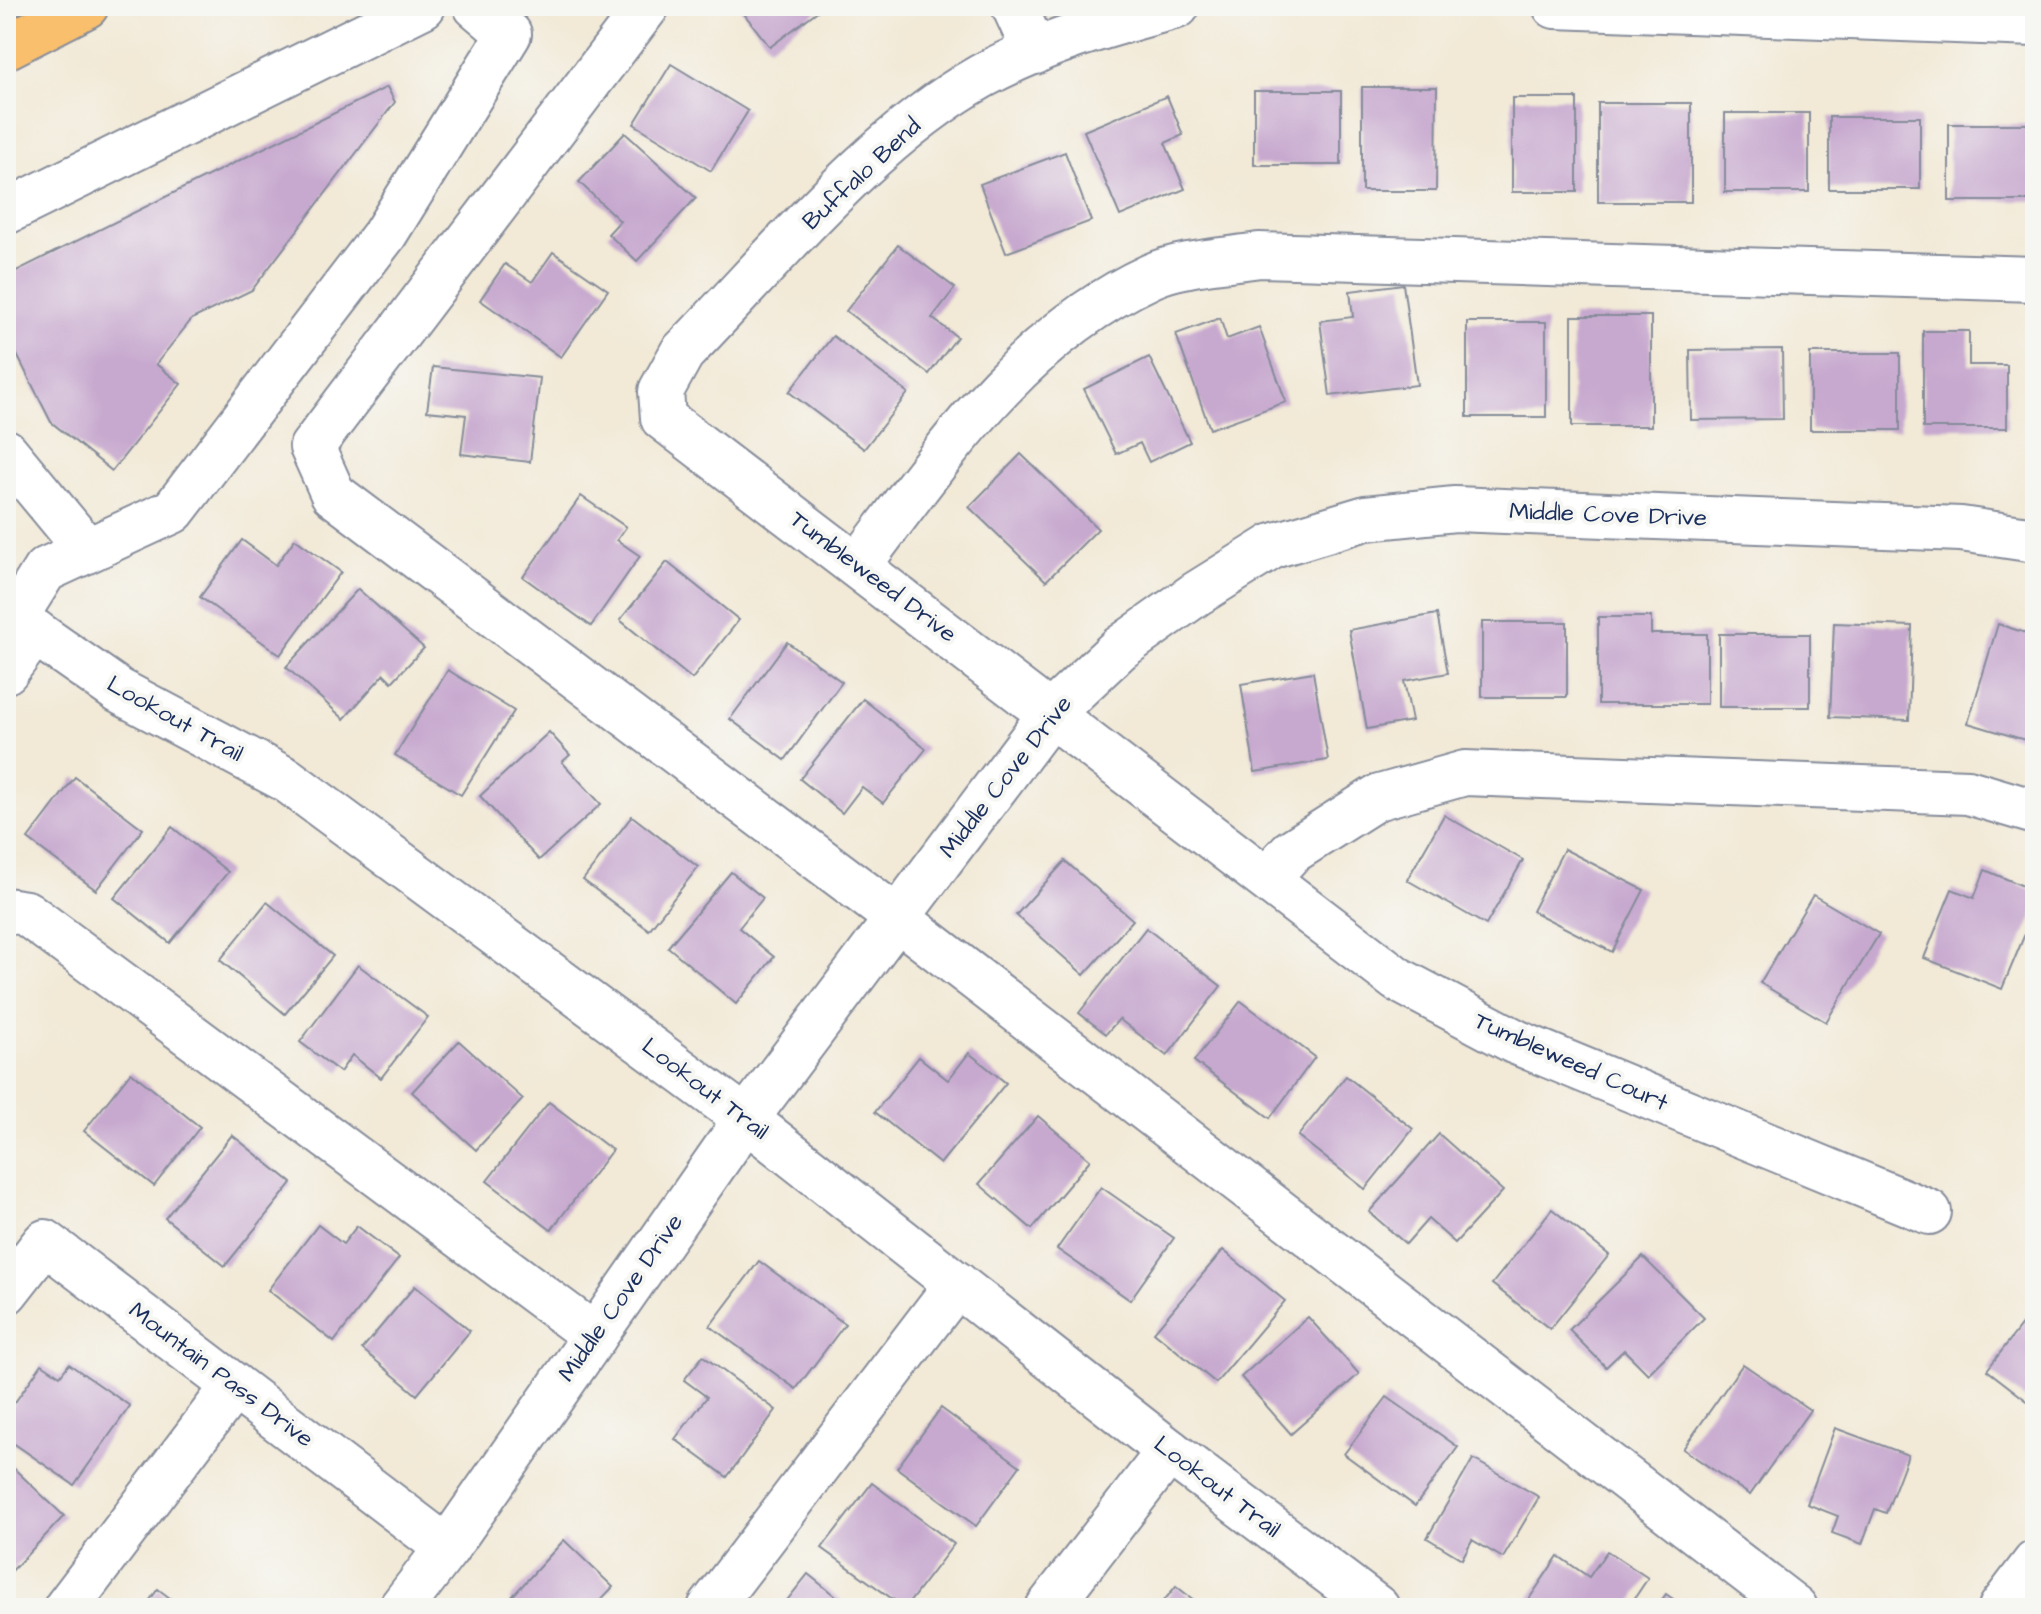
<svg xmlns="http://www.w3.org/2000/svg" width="2041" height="1614" viewBox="0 0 2041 1614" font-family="'Architects Daughter',sans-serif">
<rect width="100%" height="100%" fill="#f6f6f2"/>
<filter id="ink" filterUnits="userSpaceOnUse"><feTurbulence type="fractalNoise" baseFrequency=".0125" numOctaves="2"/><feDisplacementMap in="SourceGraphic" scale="16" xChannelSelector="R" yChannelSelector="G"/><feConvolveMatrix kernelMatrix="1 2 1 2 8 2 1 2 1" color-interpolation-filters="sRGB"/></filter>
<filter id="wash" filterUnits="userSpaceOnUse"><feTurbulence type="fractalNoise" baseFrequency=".006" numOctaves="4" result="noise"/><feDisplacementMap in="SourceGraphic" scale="32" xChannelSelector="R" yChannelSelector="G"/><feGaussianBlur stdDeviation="1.8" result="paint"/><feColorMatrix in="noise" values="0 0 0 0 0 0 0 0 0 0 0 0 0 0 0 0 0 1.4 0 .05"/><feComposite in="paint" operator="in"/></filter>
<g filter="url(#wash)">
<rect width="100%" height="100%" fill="#f2e9d6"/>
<g id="blocks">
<g fill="#c7a9cf">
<polygon points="738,6 824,6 770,47"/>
<polygon points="671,64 748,111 711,171 634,124"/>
<polygon points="387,87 395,102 252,290 192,319 156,364 181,384 112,471 51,422 6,333 6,276"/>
<polygon points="1362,87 1437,87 1436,191 1362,191"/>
<rect x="1254" y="91" width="87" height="74"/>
<polygon points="1167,96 1183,135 1165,143 1185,189 1120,216 1084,131"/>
<rect x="1512" y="98" width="65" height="94"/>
<rect x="1598" y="103" width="93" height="99"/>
<rect x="1725" y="113" width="84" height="79"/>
<rect x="1829" y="117" width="91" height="72"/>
<rect x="1949" y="124" width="86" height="77"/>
<polygon points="625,133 696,198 637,261 608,234 620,221 579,182"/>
<polygon points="1065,152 1091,221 1006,253 980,184"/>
<polygon points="898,245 955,288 932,318 957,337 929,374 846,311"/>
<polygon points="553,252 608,290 561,357 480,300 505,264 532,282"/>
<polygon points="1403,284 1417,385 1330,396 1320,321 1353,317 1350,291"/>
<rect x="1572" y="316" width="79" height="110"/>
<polygon points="1220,318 1227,339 1259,327 1286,402 1210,429 1176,334"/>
<rect x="1467" y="322" width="79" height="95"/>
<polygon points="1923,331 1969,331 1969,365 2007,365 2007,428 1923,428"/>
<polygon points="833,336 908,393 864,449 789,392"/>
<polygon points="1782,349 1783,419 1691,420 1690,350"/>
<rect x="1810" y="353" width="90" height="77"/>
<polygon points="1149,357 1190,442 1149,462 1140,443 1116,454 1084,389"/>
<polygon points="433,367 540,378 530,462 461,454 466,415 427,411"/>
<polygon points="1021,454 1098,529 1046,581 969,507"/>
<polygon points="581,496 626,527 617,540 640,556 591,626 523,577"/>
<polygon points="295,539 341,572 280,655 200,597 242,540 276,565"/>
<polygon points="667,562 739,620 692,679 620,620"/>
<polygon points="358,589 424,648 392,682 384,674 344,719 286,667"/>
<polygon points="1437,614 1448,673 1404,681 1412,721 1367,729 1349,630"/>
<polygon points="1598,617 1651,617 1651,634 1707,634 1707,704 1598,704"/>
<rect x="1482" y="622" width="85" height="75"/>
<polygon points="1834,623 1912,626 1909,720 1830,717"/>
<polygon points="1998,624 2035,636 2035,743 1968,723"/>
<rect x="1719" y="634" width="91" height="73"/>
<polygon points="787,642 842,682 785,760 730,719"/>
<polygon points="448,670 514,711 461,795 395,755"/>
<polygon points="1313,672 1328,760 1255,772 1241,684"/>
<polygon points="863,699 926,749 883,803 862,787 842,813 800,779"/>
<polygon points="549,732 570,755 562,762 601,804 539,860 480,796"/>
<polygon points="75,777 143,829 96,890 28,839"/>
<polygon points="1444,815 1523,860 1486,925 1407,880"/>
<polygon points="632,816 698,867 649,930 583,880"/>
<polygon points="172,827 228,872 170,943 114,898"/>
<polygon points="1564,849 1644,890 1612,952 1532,911"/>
<polygon points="1065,861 1133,920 1084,975 1016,915"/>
<polygon points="1985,870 2035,891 2035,910 2002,989 1924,958 1952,889 1974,898"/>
<polygon points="731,872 763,898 739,928 774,957 736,1004 668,947"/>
<polygon points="1813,895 1879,934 1826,1022 1760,983"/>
<polygon points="267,902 333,956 285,1014 220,960"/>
<polygon points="1146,928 1221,986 1167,1056 1119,1019 1106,1034 1079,1013"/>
<polygon points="358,965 428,1017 381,1078 352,1055 340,1072 300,1042"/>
<polygon points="1241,1001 1315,1057 1270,1118 1194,1061"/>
<polygon points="459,1041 523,1099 476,1150 412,1092"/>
<polygon points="969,1053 1006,1083 940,1164 875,1112 919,1057 948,1080"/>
<polygon points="131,1072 200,1127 154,1186 84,1131"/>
<polygon points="1346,1076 1413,1129 1365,1189 1298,1136"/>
<polygon points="549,1102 612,1150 551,1230 487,1181"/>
<polygon points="1038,1116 1090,1160 1032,1229 979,1184"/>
<polygon points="1439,1134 1503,1191 1455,1243 1428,1219 1406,1244 1369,1212"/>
<polygon points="232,1135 292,1183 225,1266 165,1218"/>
<polygon points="1101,1187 1174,1238 1130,1300 1057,1249"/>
<polygon points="1552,1209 1609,1255 1550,1329 1492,1284"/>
<polygon points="318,1225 343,1244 357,1226 399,1258 334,1342 268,1290"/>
<polygon points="1223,1250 1285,1301 1216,1383 1154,1332"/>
<polygon points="1643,1257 1704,1318 1648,1374 1624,1350 1606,1367 1569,1330"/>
<polygon points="759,1261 845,1324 796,1389 710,1326"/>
<polygon points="415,1286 470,1331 417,1395 362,1349"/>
<polygon points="2030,1314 2035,1318 2035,1407 1987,1370"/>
<polygon points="1308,1317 1359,1374 1291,1434 1241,1377"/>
<polygon points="703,1356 776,1410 727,1477 675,1439 707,1397 684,1380"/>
<polygon points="42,1364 60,1376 69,1364 130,1406 74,1485 6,1438 6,1415"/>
<polygon points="1743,1364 1810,1410 1750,1495 1683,1449"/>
<polygon points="1387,1397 1458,1447 1415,1506 1344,1454"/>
<polygon points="941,1408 1020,1466 976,1526 897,1468"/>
<polygon points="1835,1428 1908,1455 1886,1513 1875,1509 1862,1544 1832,1533 1838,1516 1807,1504"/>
<polygon points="1473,1459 1539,1497 1503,1558 1472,1540 1462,1559 1427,1538"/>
<polygon points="6,1461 64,1516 6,1577"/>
<polygon points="872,1483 954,1544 905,1608 822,1548"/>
<polygon points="564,1540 613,1587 593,1608 518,1608 509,1600"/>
<polygon points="1607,1551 1648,1578 1628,1608 1523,1608 1558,1556 1589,1577"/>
<polygon points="808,1574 850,1608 781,1608"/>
<polygon points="1176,1586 1204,1608 1158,1608"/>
<polygon points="158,1589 183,1608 144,1608"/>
<polygon points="1666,1594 1686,1608 1656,1608"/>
</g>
</g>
</g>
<g filter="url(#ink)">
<use href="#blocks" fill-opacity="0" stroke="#868c9a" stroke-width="2"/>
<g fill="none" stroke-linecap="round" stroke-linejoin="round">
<g stroke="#868c9a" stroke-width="48">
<g id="minor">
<polyline points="647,6 312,447 333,494 897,918 1795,1608"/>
<polyline points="1014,6 1035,52"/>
<path d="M 1177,6 C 1110,24 1044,42 982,76 C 871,138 771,262 682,353 L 661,391 L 663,418 L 1397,979 L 1516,1042 L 1929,1212"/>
<polyline points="1555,6 2035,24"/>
<polyline points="6,212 423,6"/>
<polyline points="6,452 87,550"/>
<path d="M 858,566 C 941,456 1021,336 1151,276 C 1178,263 1227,260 1259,255 L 2035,279"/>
<polyline points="6,612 119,691 287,780 746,1119 1169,1451 1377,1608"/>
<polyline points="15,618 45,570 173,511 385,234 509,34 476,6"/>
<polyline points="6,671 35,632"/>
<polyline points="1267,878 1291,852 1376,798 1465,773 1968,792 2035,812"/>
<polyline points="6,910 26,913 595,1336"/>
<polyline points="6,1292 45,1242 447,1548"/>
<polyline points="66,1608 234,1386"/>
<polyline points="401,1608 447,1548 746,1119 1052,712 1120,648 1196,594 1273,546 1366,518 1455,509 1961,529 2035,540"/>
<polyline points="710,1608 957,1284"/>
<polyline points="1048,1608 1169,1451"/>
<polyline points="2001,1608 2035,1563"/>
</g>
</g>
<g stroke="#868c9a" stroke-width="48">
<polyline id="major" points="6,47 86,6"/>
</g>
<use href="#minor" stroke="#fff" stroke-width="44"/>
<use href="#major" stroke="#f9bf6d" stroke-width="44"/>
</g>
</g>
<g text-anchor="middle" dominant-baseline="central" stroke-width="8" stroke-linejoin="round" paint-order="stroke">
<g font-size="24" fill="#1b2f5e" stroke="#f6f6f2">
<text transform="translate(862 174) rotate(-43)">Buffalo Bend</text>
<text transform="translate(1608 515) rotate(2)">Middle Cove Drive</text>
<text transform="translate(873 577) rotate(37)">Tumbleweed Drive</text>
<text transform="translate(175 719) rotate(29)">Lookout Trail</text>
<text transform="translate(1006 777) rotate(-52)">Middle Cove Drive</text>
<text transform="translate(1571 1062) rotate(24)">Tumbleweed Court</text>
<text transform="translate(705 1089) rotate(37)">Lookout Trail</text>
<text transform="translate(621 1298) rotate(-55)">Middle Cove Drive</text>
<text transform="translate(221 1375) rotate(37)">Mountain Pass Drive</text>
<text transform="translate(1217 1487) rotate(37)">Lookout Trail</text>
</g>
</g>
<rect width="2041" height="1614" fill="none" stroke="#f6f6f2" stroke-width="32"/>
</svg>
